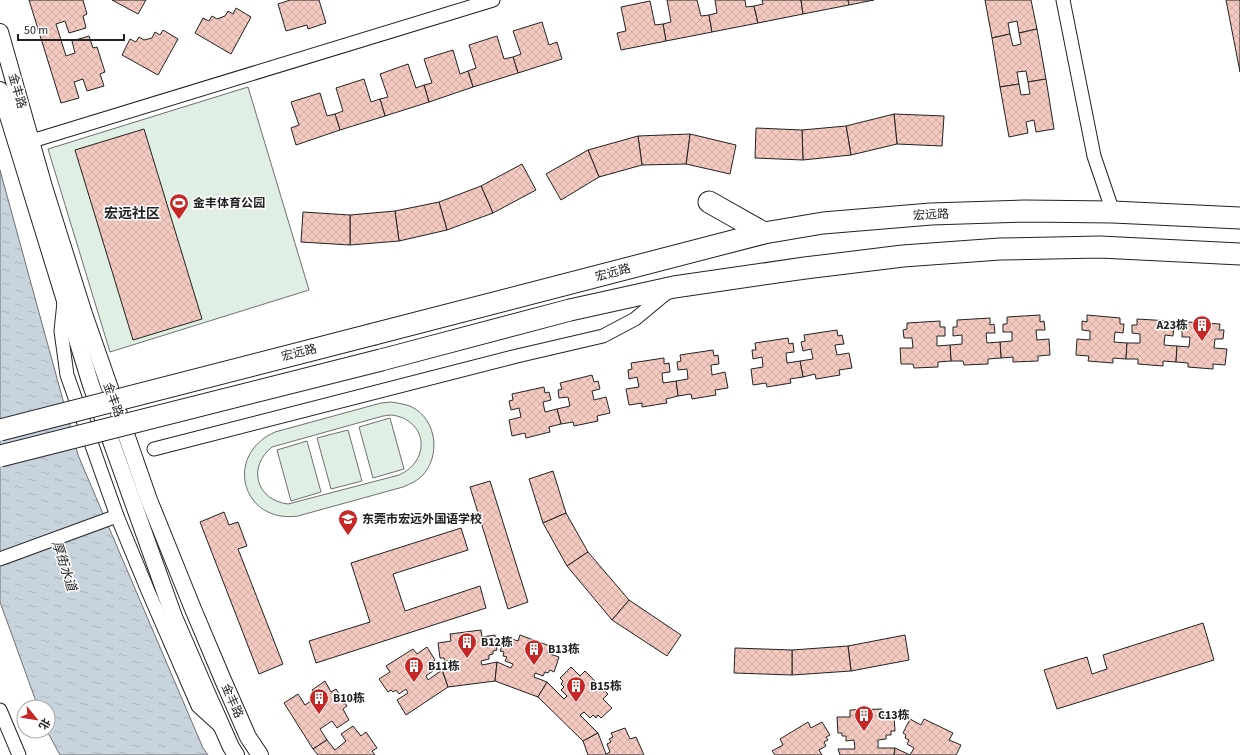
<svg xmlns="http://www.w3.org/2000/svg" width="1240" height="755" viewBox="0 0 1240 755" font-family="'Source Sans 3','Noto Sans SC',sans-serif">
<defs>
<pattern id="water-ripples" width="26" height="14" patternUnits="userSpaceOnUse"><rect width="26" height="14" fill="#c7d3dd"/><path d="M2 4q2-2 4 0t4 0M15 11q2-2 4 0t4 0" fill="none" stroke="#abb5bd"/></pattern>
<pattern id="building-cross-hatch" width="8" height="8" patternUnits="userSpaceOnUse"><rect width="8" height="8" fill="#f3c9c0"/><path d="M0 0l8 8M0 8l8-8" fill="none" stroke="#d0aca5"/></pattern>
</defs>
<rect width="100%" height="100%" fill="#fff"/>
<g fill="#e0efe3" stroke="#6f6f6f" fill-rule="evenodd">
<polygon points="248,87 309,290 110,352 48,149"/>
<path d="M 391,402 C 398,403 405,404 412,407 C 437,420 441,456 422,476 C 417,481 410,484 403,487 L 298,516 C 242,524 223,455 275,432 L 381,403 ZM 391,415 C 427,419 432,460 399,475 L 288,504 C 256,500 247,467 272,447 L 383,416 Z"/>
<polygon points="390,418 404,469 373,478 359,427"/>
<polygon points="348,430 362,481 331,489 317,438"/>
<polygon points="307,441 321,492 291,501 277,450"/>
</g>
<polygon fill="url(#water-ripples)" stroke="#6f6f6f" points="0,170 78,455 203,748 208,755 60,755 47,731 48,731 48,707 38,707 0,602"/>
<g fill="url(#building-cross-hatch)" stroke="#222">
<polygon points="29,0 83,0 87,14 83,16 86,28 69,33 65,21 56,24 66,56 75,53 72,41 89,36 93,48 97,47 105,72 100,74 104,86 87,91 83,79 74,82 79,98 61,103"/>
<polygon points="112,0 146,0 138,14"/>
<polygon points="290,0 319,0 326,23 308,29 307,25 286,31 278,4"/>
<polygon points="667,0 697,0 701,16 709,15 712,32 666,41 663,24 671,22"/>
<polygon points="715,0 745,0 746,7 754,6 758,23 712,32 709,15 717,13"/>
<polygon points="762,0 801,0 803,14 758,23 754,6 763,4"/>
<polygon points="801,0 848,0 849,5 803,14"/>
<polygon points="848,0 874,0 849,5"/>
<polygon points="985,0 1031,0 1037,29 1019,33 1017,21 1008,23 1010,34 992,38"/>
<polygon points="1226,0 1240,0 1240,72"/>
<polygon points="650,1 655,25 663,24 666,41 621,50 617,33 626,31 621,7"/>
<polygon points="236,8 251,17 231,54 195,33 203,18 209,21 212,16 217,19 225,16 228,11 233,14"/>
<polygon points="542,22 549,45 557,42 562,59 518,73 513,57 521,54 513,31"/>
<polygon points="1037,29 1046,79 1028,82 1026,71 1017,72 1019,84 1000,87 992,38 1010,34 1013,46 1021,44 1019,33"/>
<polygon points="163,30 178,39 158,75 122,55 130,39 136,42 139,37 144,40 152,38 155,32 160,35"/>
<polygon points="497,36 504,59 513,57 518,73 473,87 468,71 476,68 469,45"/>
<polygon points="453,50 460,74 468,71 473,87 429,102 424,85 432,83 424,59"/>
<polygon points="408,64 416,88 424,85 429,102 385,116 380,99 388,97 380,74"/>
<polygon points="364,79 371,102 380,99 385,116 340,130 335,114 343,111 336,88"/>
<polygon points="1046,79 1054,129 1036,132 1034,120 1026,122 1028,133 1009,137 1000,87 1019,84 1021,95 1030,94 1028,82"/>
<polygon points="320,93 327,116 335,114 340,130 296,145 291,128 299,125 291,102"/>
<polygon points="894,114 944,116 942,146 897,144"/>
<polygon points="894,114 897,144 851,155 846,126"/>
<polygon points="846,126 851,155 803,160 802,130"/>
<polygon points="756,128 802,130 803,160 755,158"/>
<polygon points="144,129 202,319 133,340 75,150"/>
<polygon points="690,134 736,145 730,174 686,164"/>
<polygon points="690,134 686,164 642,165 638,136"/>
<polygon points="638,136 642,165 599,177 588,150"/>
<polygon points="588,150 599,177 561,200 546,174"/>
<polygon points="522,164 536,190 493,213 481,186"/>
<polygon points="481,186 493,213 447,230 439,202"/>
<polygon points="439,202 447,230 399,241 395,211"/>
<polygon points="395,211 399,241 350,245 350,215"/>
<polygon points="303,212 350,215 350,245 301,242"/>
<polygon points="1040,315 1040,322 1044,321 1045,330 1036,330 1037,340 1049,339 1050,355 1038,356 1038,361 1013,362 1013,357 1001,358 1000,342 1012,341 1012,332 1003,332 1003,324 1007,324 1007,317"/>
<polygon points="1087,315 1120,318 1120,324 1124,324 1123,333 1115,332 1114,342 1127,343 1126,359 1113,358 1113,363 1088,361 1089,356 1076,355 1077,339 1090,340 1090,331 1082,330 1082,321 1087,322"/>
<polygon points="990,318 990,325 994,324 995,333 986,333 987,343 1000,342 1001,358 988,359 988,364 964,365 963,361 951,361 950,345 962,344 962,335 953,336 953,327 957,327 957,320"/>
<polygon points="1137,319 1170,321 1170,327 1174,327 1173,336 1165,335 1164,345 1177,346 1176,362 1163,361 1163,366 1138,364 1138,359 1126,359 1127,343 1140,343 1140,334 1132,333 1132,325 1137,325"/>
<polygon points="940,321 940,327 945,327 945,336 937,336 937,346 950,345 951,361 938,362 938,367 914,368 913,364 901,364 900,348 913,348 912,338 904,338 903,330 907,329 907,323"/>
<polygon points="1187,322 1220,324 1219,330 1224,330 1223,339 1215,339 1214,348 1227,349 1225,365 1213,364 1213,369 1188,367 1188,363 1176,362 1177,346 1189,347 1190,337 1182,337 1182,328 1187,328"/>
<polygon points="837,330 838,336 842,335 844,344 835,345 837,355 849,353 852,368 839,370 840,375 816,379 815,374 803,377 800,361 813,359 811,349 803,351 801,342 805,341 804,335"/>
<polygon points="788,338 789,344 793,343 794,352 786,353 787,363 800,361 803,377 790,379 791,383 767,387 766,383 753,385 751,369 763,367 762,357 753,359 752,350 756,350 755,343"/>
<polygon points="713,350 714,356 718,355 719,364 711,365 712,375 725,372 728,388 715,390 716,395 692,399 691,394 678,396 676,381 688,379 687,369 678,370 677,362 681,361 680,355"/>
<polygon points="664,358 664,364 669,363 670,372 662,373 663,383 676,381 678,396 666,399 667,403 642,407 642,403 629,405 626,389 639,387 637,377 629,379 628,370 632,369 631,363"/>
<polygon points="592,375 594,382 598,381 600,389 592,391 594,400 606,397 610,413 597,416 598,421 574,426 573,422 561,424 557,409 570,406 568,397 559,398 558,390 562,389 560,383"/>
<polygon points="544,387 545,393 549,392 551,400 543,402 545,412 557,409 561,424 549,427 550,432 526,438 525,433 512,436 509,420 521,417 519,408 511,410 509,401 513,400 512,394"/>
<polygon points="553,471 566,513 543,523 529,479"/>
<polygon points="490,481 528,602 508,609 470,487"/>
<polygon points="224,512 229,525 238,522 247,546 238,549 283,664 259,674 200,522"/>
<polygon points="566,513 588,552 567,566 543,523"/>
<polygon points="461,528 468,550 393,574 405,611 480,586 486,608 316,663 309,641 370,622 351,563"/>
<polygon points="588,552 629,600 612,620 567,566"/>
<polygon points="629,600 681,635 667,656 612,620"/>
<polygon points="1203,623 1214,660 1057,709 1044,670 1087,657 1092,674 1107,669 1103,655"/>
<polygon points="481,630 482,637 495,635 497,650 493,651 493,654 489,655 489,659 481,661 482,665 497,662 495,681 448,687 442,670 458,668 458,664 449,665 449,661 445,661 444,658 440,658 438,643 451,641 450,634"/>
<polygon points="520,635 550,646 547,653 559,657 554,672 550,670 548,673 545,672 543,676 535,673 534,677 547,682 538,697 495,681 497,662 511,668 513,664 505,661 507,657 503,656 504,652 500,651 506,637 518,641"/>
<polygon points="905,635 909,660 851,671 848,646"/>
<polygon points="848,646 851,671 792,675 792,650"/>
<polygon points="427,647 435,660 432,662 434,665 430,667 433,671 426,676 428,680 442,670 448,687 406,715 397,700 408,693 406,689 399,694 396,690 393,692 391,690 388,692 379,679 390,672 386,666 413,649 417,654"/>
<polygon points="735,648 792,650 792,675 734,673"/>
<polygon points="571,667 580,676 585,671 608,694 603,699 612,708 601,718 598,715 596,718 593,715 590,718 584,712 580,715 598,733 583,741 538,697 547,682 564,699 567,696 561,690 564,687 561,684 563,681 560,678"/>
<polygon points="325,681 331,692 336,689 347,706 343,709 349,720 337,728 332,721 320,729 327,740 313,749 284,703 298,694 305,705 317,697 312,690"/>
<polygon points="882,709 882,716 894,716 895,731 891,731 891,735 886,735 886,739 878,740 878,748 895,748 894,755 840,755 838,749 855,749 854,740 846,741 846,736 842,736 842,733 838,733 837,717 850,717 850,710"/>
<polygon points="910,719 921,725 924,719 953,733 949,740 961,745 956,755 910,755 914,748 907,744 909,740 905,738 906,735 903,733"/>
<polygon points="808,722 811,728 822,722 830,735 826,737 828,740 824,742 826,746 819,750 822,755 775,755 772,751 783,745 780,739"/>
<polygon points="353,726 361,736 366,732 377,748 372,751 375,755 318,755 313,749 327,740 335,750 346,741 341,734"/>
<polygon points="625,728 630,739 636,737 644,755 588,755 583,741 598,733 606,754 610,752 607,744 611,742 609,739 613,737 611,733"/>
<polygon points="895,748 910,755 894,755"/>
</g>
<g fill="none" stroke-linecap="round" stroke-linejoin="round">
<g stroke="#222" stroke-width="15">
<g id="minor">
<polyline points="1063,0 1094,156 1113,212"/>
<polyline points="22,144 493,0"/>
<polyline points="64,302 61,331 67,375 117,516 148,591 198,706 221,727"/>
<polyline points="154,449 517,356 603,336 635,319 670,290"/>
<polyline points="0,559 117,516"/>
<polyline points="0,710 19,755"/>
</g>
</g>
<g stroke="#222" stroke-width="18">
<g id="tertiary">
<polyline points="0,32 44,187 84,314 149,500 193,609 223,680 248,737 260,755"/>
<polyline points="0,90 91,385 174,617 206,691 231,747 236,755"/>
</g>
</g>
<g stroke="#222" stroke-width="23">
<g id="trunk">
<polyline points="709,202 764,233"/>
<polyline points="374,334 764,233 823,223 931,214 1025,211 1113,212 1240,218"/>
<polyline points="381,360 570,310 674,287 805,268 903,256 1000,249 1100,247 1240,254"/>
</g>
</g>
<use href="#minor" stroke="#fff" stroke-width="13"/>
<use href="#tertiary" stroke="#fff" stroke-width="16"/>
<use href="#trunk" stroke="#fff" stroke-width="21"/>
<g stroke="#222" stroke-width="23" stroke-linecap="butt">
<g id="trunk-bridge">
<polyline points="0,430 374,334"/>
<polyline points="0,456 381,360"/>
</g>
</g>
<use href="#trunk-bridge" stroke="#fff" stroke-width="21"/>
</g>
<defs>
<g id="stadium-pin" transform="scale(1)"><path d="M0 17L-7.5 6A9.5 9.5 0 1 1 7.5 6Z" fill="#c62828" stroke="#fff"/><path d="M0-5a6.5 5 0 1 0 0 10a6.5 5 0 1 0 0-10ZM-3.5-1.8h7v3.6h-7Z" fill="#fff"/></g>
<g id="building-pin" transform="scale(1)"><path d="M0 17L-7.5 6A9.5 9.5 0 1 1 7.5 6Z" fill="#c62828" stroke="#fff"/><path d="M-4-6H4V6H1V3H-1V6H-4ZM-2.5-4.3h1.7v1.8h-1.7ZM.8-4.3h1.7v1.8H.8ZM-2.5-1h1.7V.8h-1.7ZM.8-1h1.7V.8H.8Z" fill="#fff"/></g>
<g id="school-pin" transform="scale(1)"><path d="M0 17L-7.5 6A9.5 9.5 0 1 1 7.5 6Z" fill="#c62828" stroke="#fff"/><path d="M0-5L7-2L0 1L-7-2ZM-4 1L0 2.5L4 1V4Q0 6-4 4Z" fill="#fff"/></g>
</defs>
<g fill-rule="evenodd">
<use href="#stadium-pin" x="179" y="203"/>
<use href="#building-pin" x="1202" y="325"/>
<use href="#school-pin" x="348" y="519"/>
<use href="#building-pin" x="467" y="642"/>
<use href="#building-pin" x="534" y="649"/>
<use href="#building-pin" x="414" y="666"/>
<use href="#building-pin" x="576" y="686"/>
<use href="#building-pin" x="319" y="698"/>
<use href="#building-pin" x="864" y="715"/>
</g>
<g text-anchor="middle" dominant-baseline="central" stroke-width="3" stroke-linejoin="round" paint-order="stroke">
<g font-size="12" fill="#222" stroke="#fff">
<text transform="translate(17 91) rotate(74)">金丰路</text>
<text transform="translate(931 215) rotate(-3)">宏远路</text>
<text transform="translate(613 273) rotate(-15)">宏远路</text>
<text transform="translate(299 353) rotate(-14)">宏远路</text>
<text transform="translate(113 400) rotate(70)">金丰路</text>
<text transform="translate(232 701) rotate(66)">金丰路</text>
</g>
<g font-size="12" font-weight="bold" fill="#222" stroke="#fff" text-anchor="start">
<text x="193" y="203">金丰体育公园</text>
<text x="1188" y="325" text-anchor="end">A23栋</text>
<text x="362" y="519">东莞市宏远外国语学校</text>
<text x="481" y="642">B12栋</text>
<text x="548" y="649">B13栋</text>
<text x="428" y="666">B11栋</text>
<text x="590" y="686">B15栋</text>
<text x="333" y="698">B10栋</text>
<text x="878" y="715">C13栋</text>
</g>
<g font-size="13" font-style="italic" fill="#222" stroke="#fff">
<text transform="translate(64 566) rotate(72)">厚街水道</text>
</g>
<g font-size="14" font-weight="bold" fill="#222" stroke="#fff">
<text x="132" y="214">宏远社区</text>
</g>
</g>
<g transform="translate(36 719) rotate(120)"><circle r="19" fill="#ffffff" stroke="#a7a7a7"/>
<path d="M0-3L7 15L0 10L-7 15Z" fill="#c62828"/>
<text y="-6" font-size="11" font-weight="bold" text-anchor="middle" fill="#222222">北</text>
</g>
<path d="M18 34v6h106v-6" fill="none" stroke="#222222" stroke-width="2"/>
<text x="24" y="34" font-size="12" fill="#222222" stroke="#ffffff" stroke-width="3" paint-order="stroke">50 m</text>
</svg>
